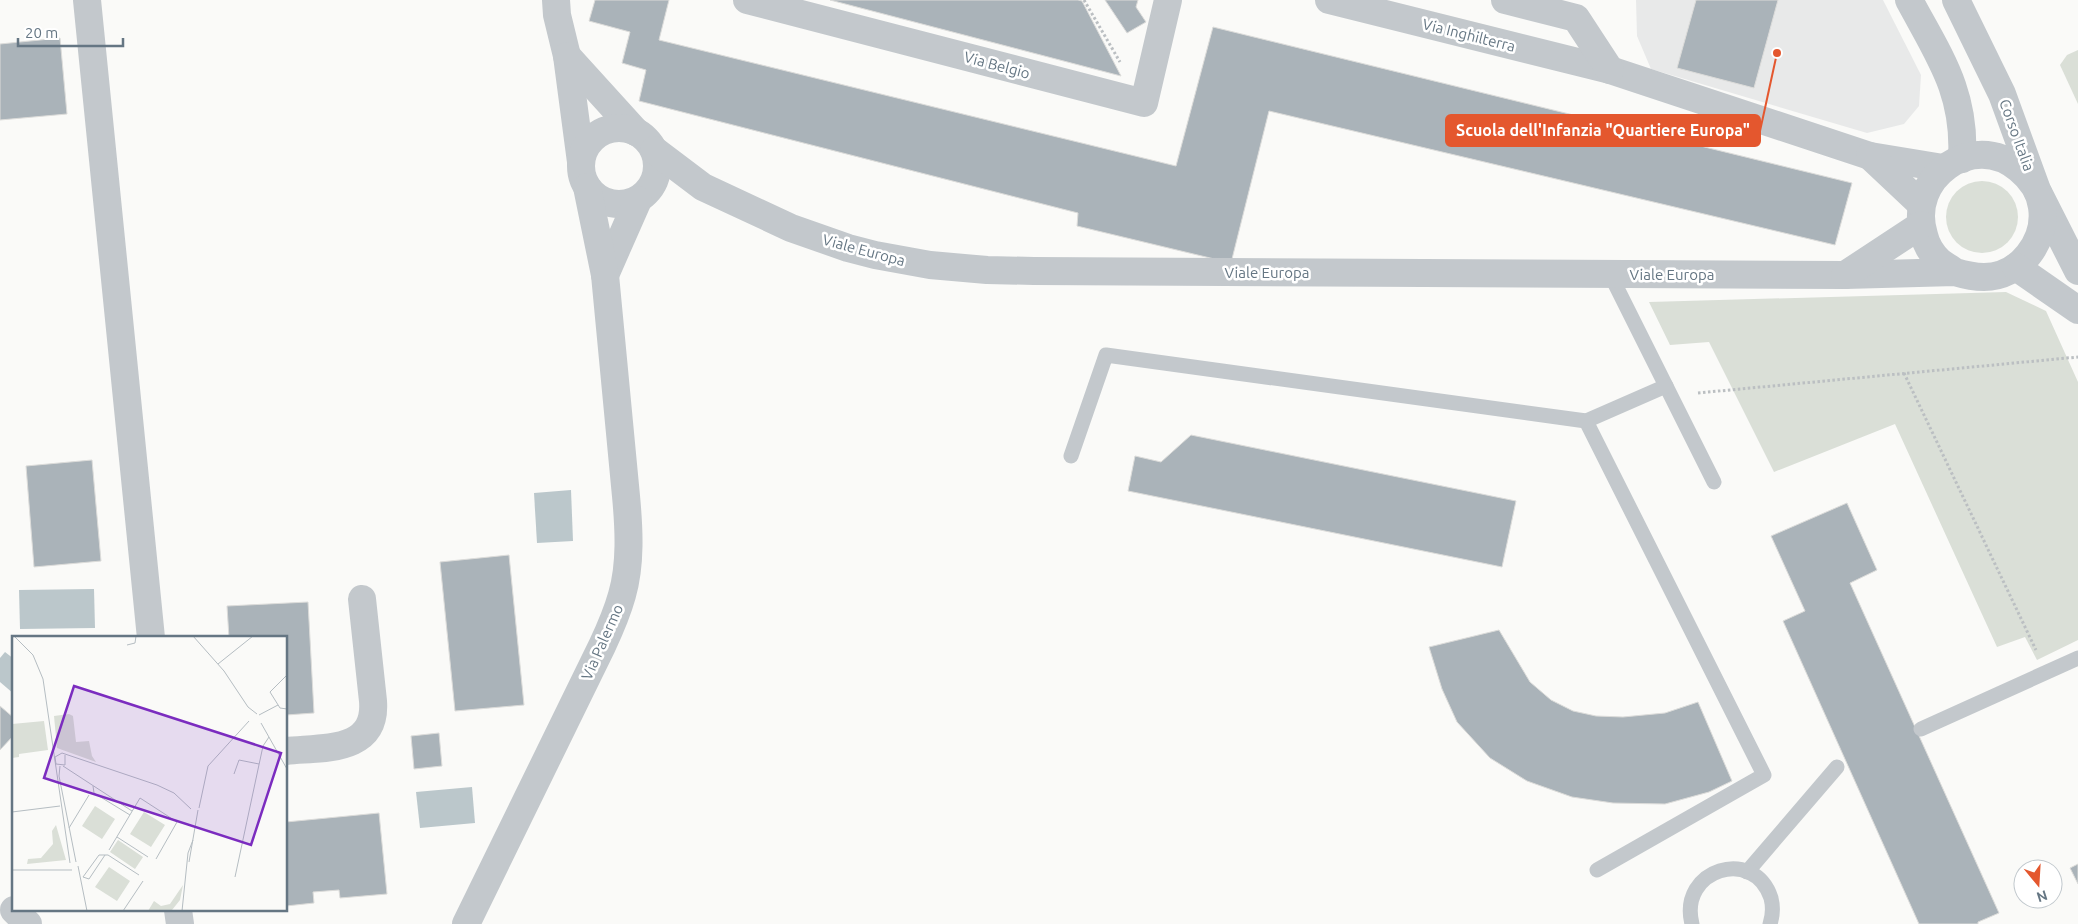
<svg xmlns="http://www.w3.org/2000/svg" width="2078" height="924" viewBox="0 0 2078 924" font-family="Ubuntu,sans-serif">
<rect width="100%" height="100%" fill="#fafaf8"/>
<polygon fill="#e8e9e9" points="1636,0 1883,0 1921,75 1919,106 1904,124 1867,133 1651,69 1637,36"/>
<g fill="#dadfd7">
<polygon points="2078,50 2078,104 2060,65 2067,55"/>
<circle cx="1982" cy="217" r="36"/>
<polygon points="2006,292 2046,311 2078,382 2078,640 2037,660 2025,637 1997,647 1895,424 1774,472 1709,342 1670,345 1649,302"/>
</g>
<g fill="#bbc7cb">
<polygon points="571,490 573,541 537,543 534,493"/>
<polygon points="94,589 95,628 20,629 19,590"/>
<polygon points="5,652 14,659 14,694 0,682 0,658"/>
<polygon points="472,787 475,823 420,828 416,792"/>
</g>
<g fill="#aab3b9" stroke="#dcdcda">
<polygon points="595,0 669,0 659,40 1176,166 1213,27 1852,183 1835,245 1269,111 1231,263 1077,226 1078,213 639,101 646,70 622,63 630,32 589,21"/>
<polygon points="830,0 1078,0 1082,1 1121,76"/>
<polygon points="1105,0 1138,0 1136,7 1146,22 1127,33"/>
<polygon points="1696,0 1778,0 1754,88 1677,68"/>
<polygon points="60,38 67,114 0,120 0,44"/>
<polygon points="1191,435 1516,501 1502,567 1128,491 1135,456 1161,462"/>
<polygon points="92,460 101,561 34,567 26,466"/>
<polygon points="1847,503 1877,570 1850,583 1999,913 1978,922 1978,924 1919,924 1783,621 1805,611 1771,536"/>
<polygon points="509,555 524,705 455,711 440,562"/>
<polygon points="308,602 314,713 286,715 286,638 229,638 227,606"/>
<polygon points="1499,630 1530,682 1551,700 1573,711 1596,716 1623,717 1665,713 1698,702 1732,781 1709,792 1665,804 1613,803 1572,797 1527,781 1490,758 1457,722 1442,689 1429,647"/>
<polygon points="0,706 14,718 14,735 0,750"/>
<polygon points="439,733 442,766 414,769 411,736"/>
<polygon points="379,813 387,894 340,898 339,890 313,892 314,903 286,906 286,822"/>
<polygon points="2078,864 2078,884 2070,868"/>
</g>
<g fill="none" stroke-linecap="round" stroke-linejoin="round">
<g stroke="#bbbfc2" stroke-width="3" stroke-dasharray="2.5 2.5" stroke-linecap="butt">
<polyline points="1084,0 1120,62"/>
<polyline points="1904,373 2036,650"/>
<polyline points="1698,393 2078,357"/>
</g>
<g stroke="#c3c8cc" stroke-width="15">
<polyline points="1610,274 1714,482"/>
<polyline points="1071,456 1106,355 1586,421"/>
<polyline points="1921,729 2078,658"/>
<polyline points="1597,870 1764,775 1586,421 1666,386"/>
<polyline points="1747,872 1837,767"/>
<path d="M 1692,924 C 1678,869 1754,846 1771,898 C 1773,906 1773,915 1770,924"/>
</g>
<g stroke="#c3c8cc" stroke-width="28">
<polyline points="87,0 151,638"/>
<polyline points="556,0 557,15 567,56 581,162"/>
<polyline points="747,0 1144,103 1168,0"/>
<polyline points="1329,0 1610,70 1870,156 1943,168"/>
<polyline points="1505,0 1576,18 1610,70"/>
<path d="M 1909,0 C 1939,56 1966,92 1962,159"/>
<polyline points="1956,0 2002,94 2037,190 2078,271"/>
<polyline points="567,56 636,132"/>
<circle cx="619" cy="166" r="38"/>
<path d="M 654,150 L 703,187 L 791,228 L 848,248 L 875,255 L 930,265 L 987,270 L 1034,271 L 1845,275 L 1955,272 C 1965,275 1974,277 1984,277 C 2020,277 2047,241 2042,207 C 2040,191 2030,178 2019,169 C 1973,130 1906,178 1924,235 C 1926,244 1932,254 1939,261 C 1944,265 1950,268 1955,272"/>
<polyline points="1870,156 1921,204"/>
<polyline points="2016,267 2078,310"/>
<polyline points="605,275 638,200"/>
<polyline points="1845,275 1921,225"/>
<path d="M 286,751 C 323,747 377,753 373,701 L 362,599"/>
<polyline points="178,910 180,924"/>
<path d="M 466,924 L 602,646 C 610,629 617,613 622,595 C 631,564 629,528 626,496 L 605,275 L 587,187"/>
</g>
<polyline stroke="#c3c8cc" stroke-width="28" points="14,910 28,924"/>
</g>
<g text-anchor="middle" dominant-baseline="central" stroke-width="5" stroke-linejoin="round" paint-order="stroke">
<g font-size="15" fill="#657683" stroke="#fff">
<text transform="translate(1469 35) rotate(14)">Via Inghilterra</text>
<text transform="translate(997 65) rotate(15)">Via Belgio</text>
<text transform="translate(2017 135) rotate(70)">Corso Italia</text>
<text transform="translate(864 250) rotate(15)">Viale Europa</text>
<text x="1267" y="272">Viale Europa</text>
<text x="1672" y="274">Viale Europa</text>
<text transform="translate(602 642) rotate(-66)">Via Palermo</text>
</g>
</g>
<g transform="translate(12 636)">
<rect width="275" height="275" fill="#fafaf8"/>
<path d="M 57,78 L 61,80 L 64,106 L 77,105 L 80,120 L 84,126 L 45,112 L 42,80 ZM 32,85 L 36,114 L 7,118 L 7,121 L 0,122 L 0,88 ZM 83,170 L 103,183 L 90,203 L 70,190 ZM 132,176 L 153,189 L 139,211 L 118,198 ZM 44,189 L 54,224 L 15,228 L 16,223 L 29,222 L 41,208 L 40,195 ZM 106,204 L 131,221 L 123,233 L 98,216 ZM 97,231 L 118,245 L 105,265 L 83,251 ZM 171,249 L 168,264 L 160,274 L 136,275 L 142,265 L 149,270 L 158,268 Z" fill="#dadfd7"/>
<path fill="none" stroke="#b5bdc2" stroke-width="1" d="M 2,0 L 21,19 L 31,43 L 58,227M 181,0 L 212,35 L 236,71 L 245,78M 115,9 L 123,7 L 124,0M 206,28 L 241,0M 275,39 L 258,56 L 268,72 L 275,73M 247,79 L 266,69M 249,87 L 275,133M 53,119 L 53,129 L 44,128 L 43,121 L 50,117 L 145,149 L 162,157 L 179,173M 48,130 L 47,140 L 64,226M 51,130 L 120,175M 222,138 L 227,124 L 247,128M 81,150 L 82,157 L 118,179M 187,172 L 196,130 L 237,85M 0,176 L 48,170M 57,192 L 77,159M 105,201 L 136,221M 97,214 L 128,162 L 165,186 L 144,223M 177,226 L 186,174M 66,230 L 75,275M 0,234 L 60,234M 71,241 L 87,219 L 96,219 L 127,239M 71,241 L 77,243 L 93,219M 223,241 L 251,110 L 257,101M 111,275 L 131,245M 170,275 L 176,217 L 181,204"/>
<path fill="#7b2cbf" fill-opacity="0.15" stroke="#7b2cbf" stroke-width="2.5" d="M 62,50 L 269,117 L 239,209 L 32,142 Z"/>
<rect width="275" height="275" fill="none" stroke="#657683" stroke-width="2.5"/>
</g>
<path fill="none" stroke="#e4572e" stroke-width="2" d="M1777 53L1760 131"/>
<circle fill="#e4572e" stroke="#fff" stroke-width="2" cx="1777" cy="53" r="5"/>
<rect fill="#e4572e" stroke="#e4572e" stroke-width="2" x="1446" y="115" width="314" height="31" rx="5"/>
<g font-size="16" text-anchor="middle" font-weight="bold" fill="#fff">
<text x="1603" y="136">Scuola dell'Infanzia "Quartiere Europa"</text>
</g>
<g transform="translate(2038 884) rotate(162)"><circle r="24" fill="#ffffff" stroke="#c1c8cd"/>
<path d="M0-4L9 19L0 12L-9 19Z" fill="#e4572e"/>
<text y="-8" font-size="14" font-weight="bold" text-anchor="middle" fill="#657683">N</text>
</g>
<path d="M18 38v8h105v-8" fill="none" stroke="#657683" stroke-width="2.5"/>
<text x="25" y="38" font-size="15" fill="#657683" stroke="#ffffff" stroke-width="4" paint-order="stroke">20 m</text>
</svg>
